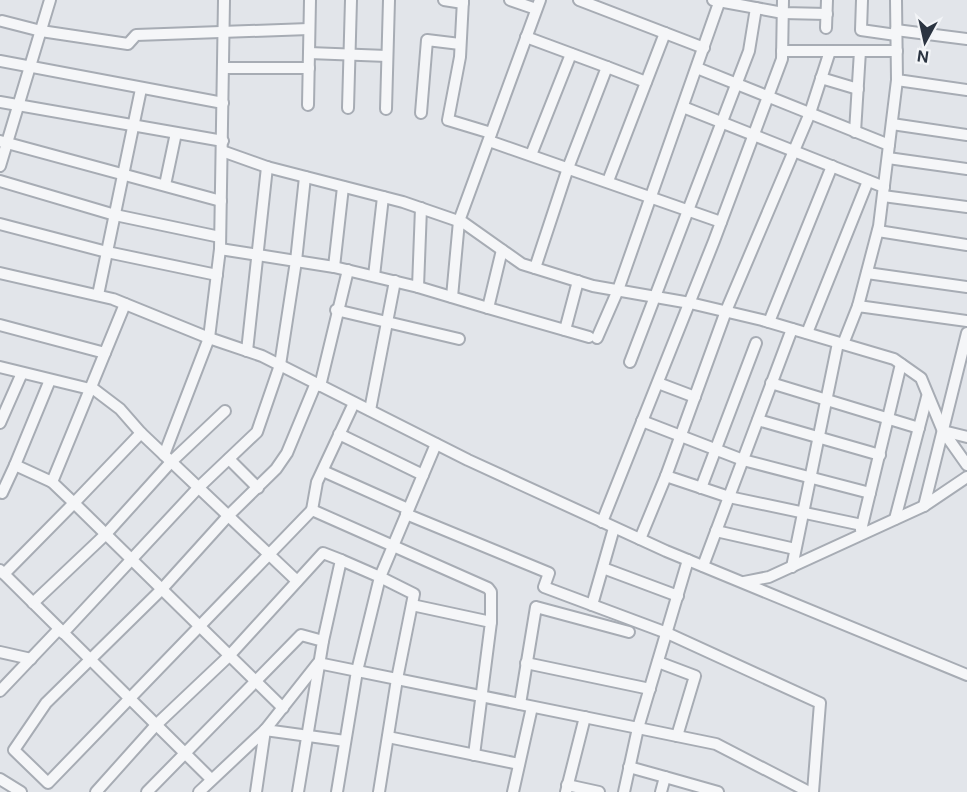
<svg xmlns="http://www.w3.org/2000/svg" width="967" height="792" viewBox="0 0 967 792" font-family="'DM Sans',sans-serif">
<rect width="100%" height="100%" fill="#e2e5ea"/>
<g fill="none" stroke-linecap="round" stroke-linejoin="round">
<g stroke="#a7acb4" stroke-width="14">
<g id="minor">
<polyline points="444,0 463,3"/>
<polyline points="463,0 460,57 448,120 491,133"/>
<polyline points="510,0 536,9"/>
<polyline points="579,0 704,48"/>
<polyline points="713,0 783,13 827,14"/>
<polyline points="862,0 861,30 896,35"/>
<polyline points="896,0 897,80 967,90"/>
<polyline points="2,21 41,31 128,44 136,35 309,29"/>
<polyline points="826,28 827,0"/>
<polyline points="896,30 967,39"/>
<polyline points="526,37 607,67 568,168 535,268"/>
<polyline points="782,51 897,51"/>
<polyline points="309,53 387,56"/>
<polyline points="0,61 223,103"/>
<polyline points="607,67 646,82"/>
<polyline points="223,68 309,68"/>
<polyline points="697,68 889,145"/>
<polyline points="821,78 858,89"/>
<polyline points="0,102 223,141"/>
<polyline points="308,105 310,0"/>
<polyline points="683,107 884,187"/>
<polyline points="348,108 351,0"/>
<polyline points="386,109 389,0"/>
<polyline points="421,113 427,40 460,44"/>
<polyline points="892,124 967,135"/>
<polyline points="855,132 860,51"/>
<polyline points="0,141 221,201"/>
<polyline points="489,141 721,222"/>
<polyline points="222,151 267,167 403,202 464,223 522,264 593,286 690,303 762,320 894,359 921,378 943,431 967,465"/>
<polyline points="531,155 571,54"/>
<polyline points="888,158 967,169"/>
<polyline points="0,166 50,0"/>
<polyline points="0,181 115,215 220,237"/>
<polyline points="608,181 665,33"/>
<polyline points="165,185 176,133"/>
<polyline points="883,196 967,207"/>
<polyline points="0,224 107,252 217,275"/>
<polyline points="878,231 967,245"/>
<polyline points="220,249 334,267 418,287 421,208"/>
<polyline points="334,267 343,187"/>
<polyline points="0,273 113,299 209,338 262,356 468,460 666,551 967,675"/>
<polyline points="867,273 967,287"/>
<polyline points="374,276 383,197"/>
<polyline points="418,287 488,308 502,250"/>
<polyline points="98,295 141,89"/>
<polyline points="452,297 459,221 540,0"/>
<polyline points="125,304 52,482 74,503 141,433 297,581"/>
<polyline points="858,306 879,226 897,80"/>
<polyline points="488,308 589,337"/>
<polyline points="336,310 459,339"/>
<polyline points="769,322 832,166"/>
<polyline points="0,325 105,353"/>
<polyline points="565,330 578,281"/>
<polyline points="807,333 868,181"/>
<polyline points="597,338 618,290 720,0"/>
<polyline points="843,344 858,306 967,321"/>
<polyline points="247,351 267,167"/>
<polyline points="630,362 749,51 756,8"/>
<polyline points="0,367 90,389"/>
<polyline points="316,383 287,453 276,469 228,516 162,589 46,703 14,750 48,783 312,510 488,588 491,592 491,622"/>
<polyline points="658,383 695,397"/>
<polyline points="771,383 919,428"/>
<polyline points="320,386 348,270"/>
<polyline points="91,387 120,409 141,433"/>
<polyline points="370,410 395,281"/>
<polyline points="758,420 880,455"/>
<polyline points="642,421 743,460 870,493"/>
<polyline points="0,423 22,373"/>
<polyline points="943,431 967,437"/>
<polyline points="339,434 423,475"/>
<polyline points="164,455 209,338 220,249 224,0"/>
<polyline points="229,459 258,488"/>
<polyline points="15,465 50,380"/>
<polyline points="323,471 408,509"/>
<polyline points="666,476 726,311 810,113 830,51"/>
<polyline points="701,488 756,343"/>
<polyline points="0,492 2,493 15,465 52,482"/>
<polyline points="924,506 967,333"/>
<polyline points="312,510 317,482 354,403"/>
<polyline points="406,514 549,573 544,587 667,633 820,703 813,792"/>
<polyline points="895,519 927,397"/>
<polyline points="602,522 714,241 782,59 783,0"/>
<polyline points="861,530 901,364"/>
<polyline points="716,531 795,549"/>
<polyline points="640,539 666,476 729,497 862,525"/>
<polyline points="703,566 792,329"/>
<polyline points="792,567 838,343"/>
<polyline points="603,568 678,596"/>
<polyline points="0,570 211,779"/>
<polyline points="4,574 74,503 283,708"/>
<polyline points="744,582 769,577 924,506 967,477"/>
<polyline points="33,603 106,534 171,462 225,411"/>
<polyline points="412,605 491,622 474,755"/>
<polyline points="592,605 614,528"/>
<polyline points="63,633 198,488 257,432 280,365 296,261 305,177"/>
<polyline points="323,641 341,560 380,577 357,671 337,792"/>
<polyline points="0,652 31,659"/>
<polyline points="658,662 695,676 677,736"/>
<polyline points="526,663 650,689"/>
<polyline points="0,691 59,629"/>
<polyline points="520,704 536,607 629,632"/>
<polyline points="265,730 318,663 638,728 688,560"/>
<polyline points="265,730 345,741"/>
<polyline points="388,737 519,764"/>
<polyline points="629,767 665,777 661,792"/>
<polyline points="665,777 718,792"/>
<polyline points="0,779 21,792"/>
<polyline points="567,785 599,792"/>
<polyline points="96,792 156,725 229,656 323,553 341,560"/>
<polyline points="147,792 301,635 323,641 298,792"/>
<polyline points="199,792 265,730 256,792"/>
<polyline points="379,792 397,679 414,594 380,577 436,444"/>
<polyline points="513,792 532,707"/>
<polyline points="566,792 585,717"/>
<polyline points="624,792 638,728 716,744 809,792"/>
</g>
</g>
<use href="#minor" stroke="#f5f6f8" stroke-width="10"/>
</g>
<g transform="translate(925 42) rotate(188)" stroke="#f2f4f7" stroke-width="4.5" paint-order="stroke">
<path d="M0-4.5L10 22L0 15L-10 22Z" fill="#2b3441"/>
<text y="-9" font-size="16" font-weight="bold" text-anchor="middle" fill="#2b3441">N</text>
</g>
</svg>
